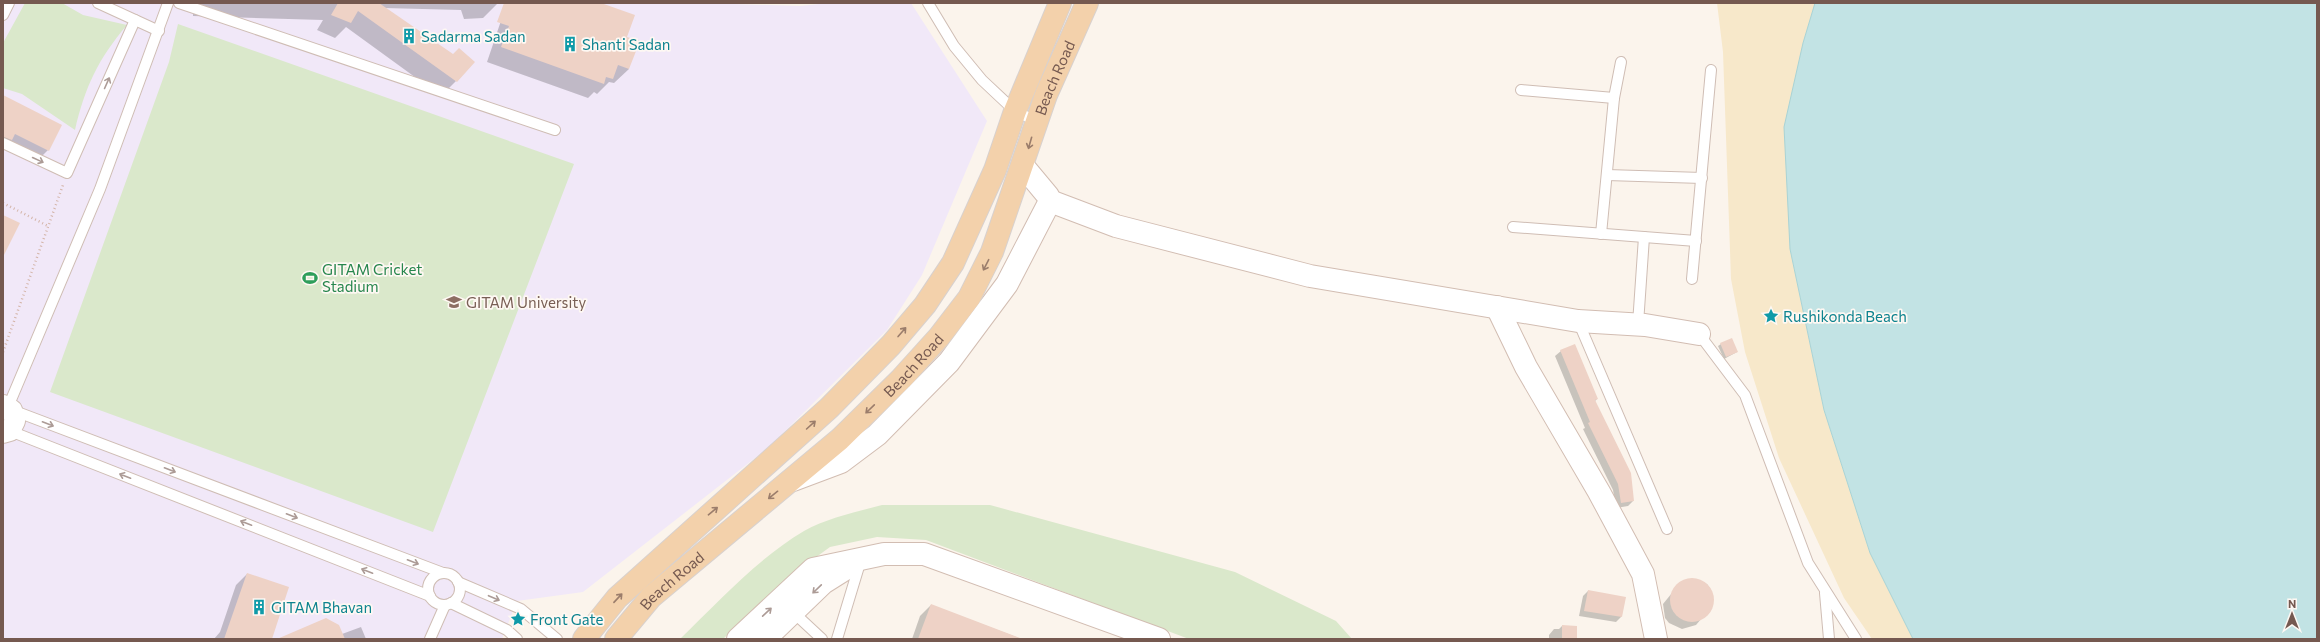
<svg xmlns="http://www.w3.org/2000/svg" width="2320" height="642" viewBox="0 0 2320 642" font-family="Commissioner,sans-serif">
<rect width="100%" height="100%" fill="#fbf4ec"/>
<polygon fill="#f1e8f8" points="3,3 704,3 800,6 829,3 911,3 987,121 922,275 887,330 768,448 583,592 517,601 502,639 3,639"/>
<g fill="#dae8cb">
<path d="M 25,3 L 62,3 L 83,15 L 127,25 C 98,59 85,87 75,130 L 22,94 L 3,88 L 3,43 Z"/>
<polygon points="178,24 574,164 433,532 50,392 169,62"/>
<path d="M 882,505 L 990,505 L 1235,572 L 1336,621 L 1352,639 L 1189,639 L 926,540 L 877,537 L 830,547 L 786,579 L 723,639 L 680,639 C 719,601 757,559 804,531 C 827,518 856,512 882,505 Z"/>
</g>
<polygon fill="#f7e8ca" points="1717,3 1815,3 1803,43 1790,249 1824,410 1870,553 1913,639 1872,639 1844,598 1779,458 1745,352 1731,279 1723,52"/>
<polygon fill="#c2e3e4" stroke="#a9d3d5" points="1815,3 2317,3 2317,639 1913,639 1870,553 1824,410 1790,249 1784,127 1803,43"/>
<g fill="#0003">
<polygon points="193,3 498,3 483,18 464,19 461,10 384,8 456,81 441,96 346,27 335,38 317,30 323,20 193,16"/>
<polygon points="507,3 598,3 626,38 629,69 614,83 609,82 597,94 594,92 588,98 487,62"/>
<polygon points="3,97 48,150 38,160 3,148"/>
<polygon points="1721,344 1737,352 1724,359 1718,346"/>
<polygon points="1561,351 1597,399 1595,401 1633,501 1628,506 1616,508 1613,490 1583,429 1585,428 1555,356"/>
<polygon points="247,574 271,639 214,639 220,632 236,585"/>
<polygon points="1693,579 1707,584 1711,590 1713,605 1696,625 1682,629 1669,623 1665,618 1663,604 1680,583"/>
<polygon points="1588,591 1624,598 1621,617 1616,622 1579,616 1583,596"/>
<polygon points="931,605 1021,639 912,639 920,616"/>
<polygon points="1562,626 1576,639 1549,639 1549,635 1554,629 1559,629"/>
<polygon points="361,627 366,639 281,639 342,634"/>
</g>
<g fill="#eed2c6">
<polygon points="338,3 379,3 453,54 459,48 475,62 457,82 358,11 351,23 331,15"/>
<polygon points="504,3 601,3 635,15 627,37 640,41 629,69 618,65 613,79 606,77 604,84 501,47 509,26 497,22"/>
<polygon points="3,95 62,125 49,151 15,134 12,140 3,137"/>
<polygon points="3,215 20,223 3,257"/>
<polygon points="1732,338 1738,352 1726,357 1720,343"/>
<polygon points="1575,344 1598,399 1595,400 1631,473 1634,501 1621,503 1618,484 1588,423 1590,422 1560,350"/>
<polygon points="247,573 289,587 272,639 224,639"/>
<circle cx="1692" cy="600" r="22"/>
<polygon points="1588,590 1626,597 1622,617 1584,611"/>
<polygon points="931,604 1020,638 1020,639 918,639"/>
<polygon points="326,618 339,625 345,639 277,639"/>
<polygon points="1562,625 1577,626 1577,639 1562,639"/>
</g>
<g fill="none" stroke-linecap="round" stroke-linejoin="round">
<g stroke="#cfbdb4" stroke-width="12">
<g id="lane">
<polyline points="98,3 159,31"/>
<polyline points="179,3 555,130"/>
<polyline points="928,3 954,46 982,80 1015,111 1036,121"/>
<polyline points="3,15 9,3"/>
<polyline points="1521,90 1614,98"/>
<polyline points="3,143 67,173 135,20"/>
<polyline points="1607,175 1702,178"/>
<polyline points="1513,227 1696,241"/>
<polyline points="1601,234 1614,98 1621,62"/>
<polyline points="1692,279 1711,70"/>
<polyline points="1578,321 1667,529"/>
<polyline points="1638,324 1644,237"/>
<polyline points="1699,334 1745,395 1808,563 1856,639"/>
<polyline points="8,407 100,189 168,3"/>
<polyline points="12,410 443,573"/>
<polyline points="10,431 430,596"/>
<circle cx="444" cy="589" r="16"/>
<polyline points="458,582 521,609 557,639"/>
<polyline points="1825,593 1829,639"/>
<polyline points="451,603 507,630 517,639"/>
<polyline points="793,612 822,639"/>
<polyline points="430,639 445,605"/>
<polyline points="837,639 860,563"/>
</g>
</g>
<g stroke="#cfbdb4" stroke-width="22">
<polyline id="street" points="3,405 12,410 15,421 10,431 3,433"/>
</g>
<g stroke="#d2bdb2" stroke-width="24">
<g id="secondary">
<polyline points="1050,201 1116,226 1310,276 1578,321 1645,325 1699,334"/>
<polyline points="1497,307 1526,367 1599,492 1643,574 1656,639"/>
<polyline points="793,480 841,462 877,435 949,362 1007,284 1050,201 1048,196 1023,166"/>
<polyline points="738,639 813,569 884,554 924,554 1159,639"/>
<polyline points="765,639 823,583 850,566"/>
</g>
</g>
<g stroke="#d8d1ce" stroke-width="24">
<g id="primary">
<polyline points="584,639 617,598 829,408 891,345 925,305 953,263 995,170 1015,111 1060,3"/>
<path id="s1" d="M 616,639 L 651,597 L 840,439 L 901,379 L 939,337 L 969,298 L 992,252 L 1046,95 L 1087,3"/>
</g>
</g>
<g stroke="#d4b5a9" stroke-width="2.5" stroke-dasharray="1 3" stroke-linecap="butt">
<polyline points="3,203 48,226"/>
<polyline points="3,352 63,185"/>
</g>
<use href="#lane" stroke="#fff" stroke-width="10"/>
<use href="#street" stroke="#fff" stroke-width="20"/>
<use href="#secondary" stroke="#fff" stroke-width="22"/>
<use href="#primary" stroke="#f3d1ab" stroke-width="22"/>
</g>
<defs><path id="oneway-shaft" d="M-6 0H5M1.5-3L5.5 0L1.5 3" fill="none" stroke-width="1.6" stroke-linecap="round" stroke-linejoin="round"/></defs>
<g stroke="#ac9b96">
<use href="#oneway-shaft" transform="translate(107 83) rotate(-66)"/>
<use href="#oneway-shaft" transform="translate(38 160) rotate(25)"/>
<use href="#oneway-shaft" transform="translate(48 424) rotate(21)"/>
<use href="#oneway-shaft" transform="translate(170 470) rotate(21)"/>
<use href="#oneway-shaft" transform="translate(125 476) rotate(-159)"/>
<use href="#oneway-shaft" transform="translate(292 516) rotate(21)"/>
<use href="#oneway-shaft" transform="translate(246 523) rotate(-159)"/>
<use href="#oneway-shaft" transform="translate(413 562) rotate(21)"/>
<use href="#oneway-shaft" transform="translate(367 571) rotate(-159)"/>
<use href="#oneway-shaft" transform="translate(817 589) rotate(136)"/>
<use href="#oneway-shaft" transform="translate(494 598) rotate(23)"/>
<use href="#oneway-shaft" transform="translate(767 612) rotate(-43)"/>
</g>
<g stroke="#9b7d6b">
<use href="#oneway-shaft" transform="translate(1030 143) rotate(106)"/>
<use href="#oneway-shaft" transform="translate(986 265) rotate(117)"/>
<use href="#oneway-shaft" transform="translate(902 332) rotate(-49)"/>
<use href="#oneway-shaft" transform="translate(870 409) rotate(136)"/>
<use href="#oneway-shaft" transform="translate(811 425) rotate(-42)"/>
<use href="#oneway-shaft" transform="translate(773 495) rotate(141)"/>
<use href="#oneway-shaft" transform="translate(713 511) rotate(-40)"/>
<use href="#oneway-shaft" transform="translate(618 598) rotate(-47)"/>
</g>
<defs>
<g id="building-bare" transform="scale(1.2)"><path d="M-4-6H4V6H1V3H-1V6H-4ZM-2.5-4.3h1.7v1.8h-1.7ZM.8-4.3h1.7v1.8H.8ZM-2.5-1h1.7V.8h-1.7ZM.8-1h1.7V.8H.8Z" fill="#0f9aa8" stroke="#fef8f3" stroke-width="2.5" paint-order="stroke"/></g>
<g id="stadium-bare" transform="scale(1.2)"><path d="M0-5a6.5 5 0 1 0 0 10a6.5 5 0 1 0 0-10ZM-3.5-1.8h7v3.6h-7Z" fill="#2e9e5b" stroke="#fef8f3" stroke-width="2.5" paint-order="stroke"/></g>
<g id="university-bare" transform="scale(1.2)"><path d="M0-5L7-2L0 1L-7-2ZM-4 1L0 2.5L4 1V4Q0 6-4 4Z" fill="#8d6e63" stroke="#fef8f3" stroke-width="2.5" paint-order="stroke"/></g>
<g id="sight-bare" transform="scale(1.2)"><path d="M0-6L1.8-2.2L6-1.7L2.9 1.2L3.7 5.4L0 3.3L-3.7 5.4L-2.9 1.2L-6-1.7L-1.8-2.2Z" fill="#0f9aa8" stroke="#fef8f3" stroke-width="2.5" paint-order="stroke"/></g>
</defs>
<g fill-rule="evenodd">
<use href="#building-bare" x="409" y="36"/>
<use href="#building-bare" x="570" y="44"/>
<use href="#stadium-bare" x="310" y="278"/>
<use href="#university-bare" x="454" y="302"/>
<use href="#sight-bare" x="1771" y="316"/>
<use href="#building-bare" x="259" y="607"/>
<use href="#sight-bare" x="518" y="619"/>
</g>
<g text-anchor="middle" dominant-baseline="central" stroke-width="3.5" stroke-linejoin="round" paint-order="stroke">
<g font-size="15" fill="#0d838f" stroke="#fef8f3" text-anchor="start">
<text x="421" y="36">Sadarma Sadan</text>
<text x="582" y="44">Shanti Sadan</text>
<text x="1783" y="316">Rushikonda Beach</text>
<text x="271" y="607">GITAM Bhavan</text>
<text x="530" y="619">Front Gate</text>
</g>
<g font-size="15" fill="#755950" stroke="#fef8f3">
<text stroke="none"><textPath href="#s1" startOffset="729">Beach Road</textPath></text>
<text stroke="none"><textPath href="#s1" startOffset="405">Beach Road</textPath></text>
<text stroke="none"><textPath href="#s1" startOffset="81">Beach Road</textPath></text>
</g>
<g font-size="15" fill="#27864d" stroke="#fef8f3" text-anchor="start">
<text x="322" y="269">GITAM Cricket<tspan x="322" dy="17">Stadium</tspan></text>
</g>
<g font-size="15" fill="#785e54" stroke="#fef8f3" text-anchor="start">
<text x="466" y="302">GITAM University</text>
</g>
</g>
<rect width="2320" height="642" fill="none" stroke="#755950" stroke-width="8"/>
<g transform="translate(2292 614)" stroke="#fef8f3" stroke-width="3" paint-order="stroke">
<path d="M0-3L7 15L0 10L-7 15Z" fill="#755950"/>
<text y="-6" font-size="11" font-weight="bold" text-anchor="middle" fill="#755950">N</text>
</g>
</svg>
